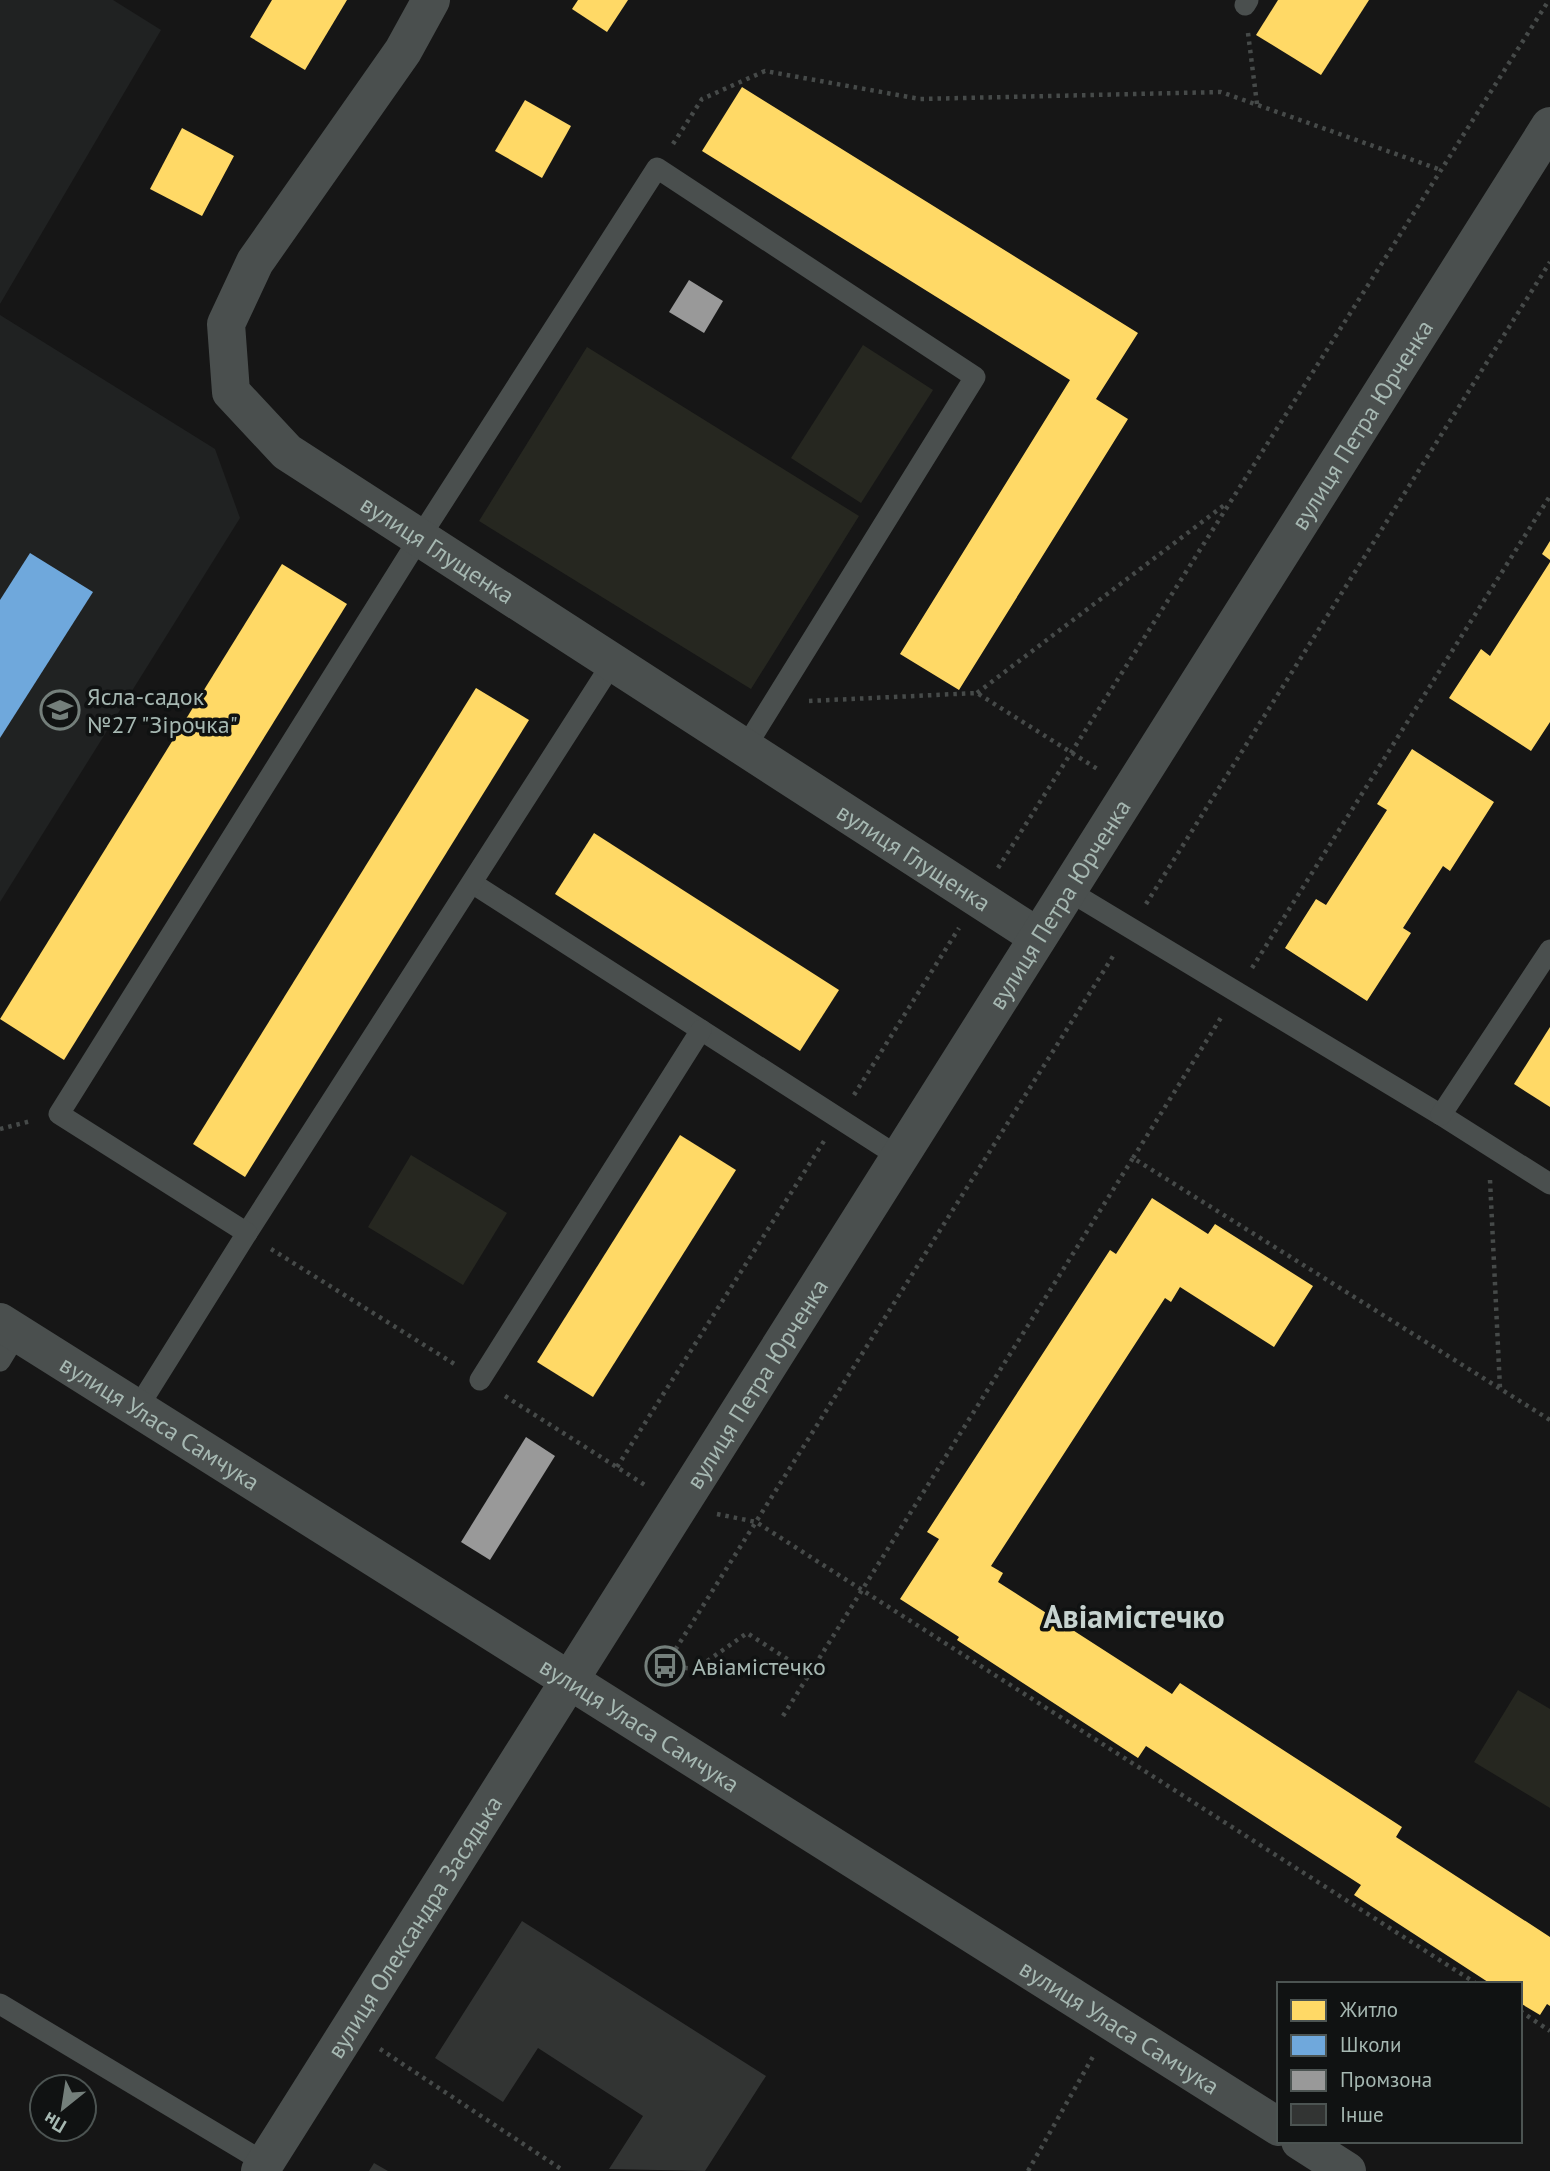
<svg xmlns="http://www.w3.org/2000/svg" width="1550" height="2171" viewBox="0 0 1550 2171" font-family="'PT Sans',sans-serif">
<rect width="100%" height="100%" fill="#161616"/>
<g fill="#202222">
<polygon points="0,0 113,0 161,30 0,304"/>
<polygon points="0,315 215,449 240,518 0,902"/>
</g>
<g fill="#262720">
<polygon points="863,345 933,390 861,503 791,458"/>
<polygon points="587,347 859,516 751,689 479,521"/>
<polygon points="411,1155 507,1213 463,1285 368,1227"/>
<polygon points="1518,1690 1550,1709 1550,1808 1474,1762"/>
</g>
<g fill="#ffd966">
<polygon points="272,0 347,0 305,70 250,37"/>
<polygon points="578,0 628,0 607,32 572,9"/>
<polygon points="1278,0 1369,0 1321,75 1256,35"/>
<polygon points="742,87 1138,333 1096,399 1128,419 959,690 900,654 1070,380 702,151"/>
<polygon points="525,100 571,126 542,178 495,151"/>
<polygon points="182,128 234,156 202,216 150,189"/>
<polygon points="1550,541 1550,560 1542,554"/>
<polygon points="1550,562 1550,722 1531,751 1449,698 1481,649 1490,656"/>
<polygon points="282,564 347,604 64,1060 0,1019"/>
<polygon points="476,688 529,720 245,1177 193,1144"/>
<polygon points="1412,749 1494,802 1450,871 1443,866 1403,928 1411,933 1367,1001 1285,948 1316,899 1326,905 1387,810 1377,804"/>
<polygon points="594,833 839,990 800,1051 555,894"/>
<polygon points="1550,1027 1550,1107 1514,1084"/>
<polygon points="680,1135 736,1170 593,1397 537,1362"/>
<polygon points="1152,1198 1208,1234 1215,1224 1313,1286 1274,1347 1180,1287 1171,1302 1165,1298 991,1566 1003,1573 998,1582 1172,1694 1180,1683 1402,1827 1396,1837 1550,1937 1550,2006 1547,2004 1540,2015 1520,2003 1520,1984 1491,1984 1354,1895 1361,1885 1146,1746 1138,1758 957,1640 959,1637 900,1599 939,1539 927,1532 1110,1250 1116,1254"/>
</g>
<polygon fill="#6fa8dc" points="30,553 93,592 0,738 0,600"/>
<g fill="#999">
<polygon points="689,280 723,301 704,333 669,312"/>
<polygon points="526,1437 555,1456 490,1560 461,1542"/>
</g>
<g fill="#323433">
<polygon points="522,1921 766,2076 705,2171 609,2169 643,2116 538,2048 503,2102 435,2058"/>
<polygon points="374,2163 388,2171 369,2171"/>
</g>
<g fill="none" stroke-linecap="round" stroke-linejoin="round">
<g stroke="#464a49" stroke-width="4.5" stroke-dasharray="3.5 5" stroke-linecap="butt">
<polyline points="1248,33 1257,104"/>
<polyline points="673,144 702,99 765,71 920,99 1221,92 1441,170"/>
<polyline points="977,693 1227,503"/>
<polyline points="809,701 977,693 1099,770"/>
<polyline points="998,868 1549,0"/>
<polyline points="1146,904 1550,262"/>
<polyline points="1252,968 1550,496"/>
<polyline points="854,1095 959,928"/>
<polyline points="0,1129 31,1121"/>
<polyline points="1133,1158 1222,1016"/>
<polyline points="1490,1180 1500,1388"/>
<polyline points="271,1249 456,1365"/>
<polyline points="505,1396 648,1487"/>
<polyline points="617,1467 824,1141"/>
<polyline points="717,1514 756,1522 1477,1984"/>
<polyline points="809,1673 747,1633 696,1669 665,1666 1115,953"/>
<polyline points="783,1716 1133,1158 1550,1420"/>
<polyline points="1520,2011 1550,2031"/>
<polyline points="380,2049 564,2171"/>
<polyline points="1028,2171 1095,2053"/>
</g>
<g stroke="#4a4f4e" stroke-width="21">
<polyline points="1245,5 1248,0"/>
<polyline points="472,883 899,1157"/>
<polyline points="1069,891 1441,1115 1550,1184"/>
<polyline points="1441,1115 1550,950"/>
<polyline points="247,1233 613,662"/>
<polyline points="0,1361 17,1333"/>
<polyline points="480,1380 701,1030"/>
<polyline points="137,1409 247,1233 59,1114 420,537 657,168 975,377 745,748"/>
<polyline points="0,2004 265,2163"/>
</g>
<g stroke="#4a4f4e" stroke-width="38">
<path id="s1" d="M 431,0 L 403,51 L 255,262 L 226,324 L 231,392 L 287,452 L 1038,937"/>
<path id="s2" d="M 0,1322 L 1279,2127"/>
<polyline points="1300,2141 1347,2171"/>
<path id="s3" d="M 260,2171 L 1550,126"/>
</g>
</g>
<defs>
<g id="school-ring" transform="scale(2.0125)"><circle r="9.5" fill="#101212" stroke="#747f7b" stroke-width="1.5"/><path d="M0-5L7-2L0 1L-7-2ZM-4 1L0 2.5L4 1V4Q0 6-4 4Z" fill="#747f7b"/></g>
<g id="bus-ring" transform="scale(2.0125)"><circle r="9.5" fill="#101212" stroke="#747f7b" stroke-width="1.5"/><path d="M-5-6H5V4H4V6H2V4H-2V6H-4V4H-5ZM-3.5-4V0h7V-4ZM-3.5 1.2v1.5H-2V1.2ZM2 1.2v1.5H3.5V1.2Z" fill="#747f7b"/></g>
</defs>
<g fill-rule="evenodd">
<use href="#school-ring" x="60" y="710"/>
<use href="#bus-ring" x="665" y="1666"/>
</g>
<g text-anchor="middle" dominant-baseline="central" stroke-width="7" stroke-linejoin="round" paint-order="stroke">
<g font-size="24" fill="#a6b8b2" stroke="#101212">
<text stroke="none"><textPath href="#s3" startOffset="2065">вулиця Петра Юрченка</textPath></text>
<text stroke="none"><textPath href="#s1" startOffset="714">вулиця Глущенка</textPath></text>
<text stroke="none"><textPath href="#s1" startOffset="1281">вулиця Глущенка</textPath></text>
<text stroke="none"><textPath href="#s3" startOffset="1498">вулиця Петра Юрченка</textPath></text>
<text stroke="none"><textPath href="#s3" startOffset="931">вулиця Петра Юрченка</textPath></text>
<text stroke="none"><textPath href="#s2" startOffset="189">вулиця Уласа Самчука</textPath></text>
<text stroke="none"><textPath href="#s2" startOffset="756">вулиця Уласа Самчука</textPath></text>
<text stroke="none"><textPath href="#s3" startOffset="289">вулиця Олександра Засядька</textPath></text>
<text stroke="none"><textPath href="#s2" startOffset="1323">вулиця Уласа Самчука</textPath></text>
</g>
<g font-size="24" fill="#a6b8b2" stroke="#101212" text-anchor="start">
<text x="87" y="696">Ясла-садок<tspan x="87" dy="28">№27 "Зірочка"</tspan></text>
<text x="692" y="1666">Авіамістечко</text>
</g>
<g font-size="32" font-weight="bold" fill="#c7d3d0" stroke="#101212">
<text x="1134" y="1616">Авіамістечко</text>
</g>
</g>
<rect x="1277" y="1982" width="245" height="161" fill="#101212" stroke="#4c5452" stroke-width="2"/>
<rect x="1291" y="2000" width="35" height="21" fill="#ffd966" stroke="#4c5452" stroke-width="2"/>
<text x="1340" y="2017" font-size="21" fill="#a6b8b2">Житло</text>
<rect x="1291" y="2035" width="35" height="21" fill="#6fa8dc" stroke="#4c5452" stroke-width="2"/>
<text x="1340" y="2052" font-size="21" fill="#a6b8b2">Школи</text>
<rect x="1291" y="2070" width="35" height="21" fill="#999999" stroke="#4c5452" stroke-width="2"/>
<text x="1340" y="2087" font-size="21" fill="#a6b8b2">Промзона</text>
<rect x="1291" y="2104" width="35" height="21" fill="#323433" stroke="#4c5452" stroke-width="2"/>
<text x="1340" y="2122" font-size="21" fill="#a6b8b2">Інше</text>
<g transform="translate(63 2108) rotate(210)"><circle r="33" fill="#101212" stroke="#4c5452" stroke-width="2"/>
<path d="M0-5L12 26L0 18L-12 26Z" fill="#747f7b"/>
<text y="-10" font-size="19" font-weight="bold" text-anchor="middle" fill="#a6b8b2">Пн</text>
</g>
</svg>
